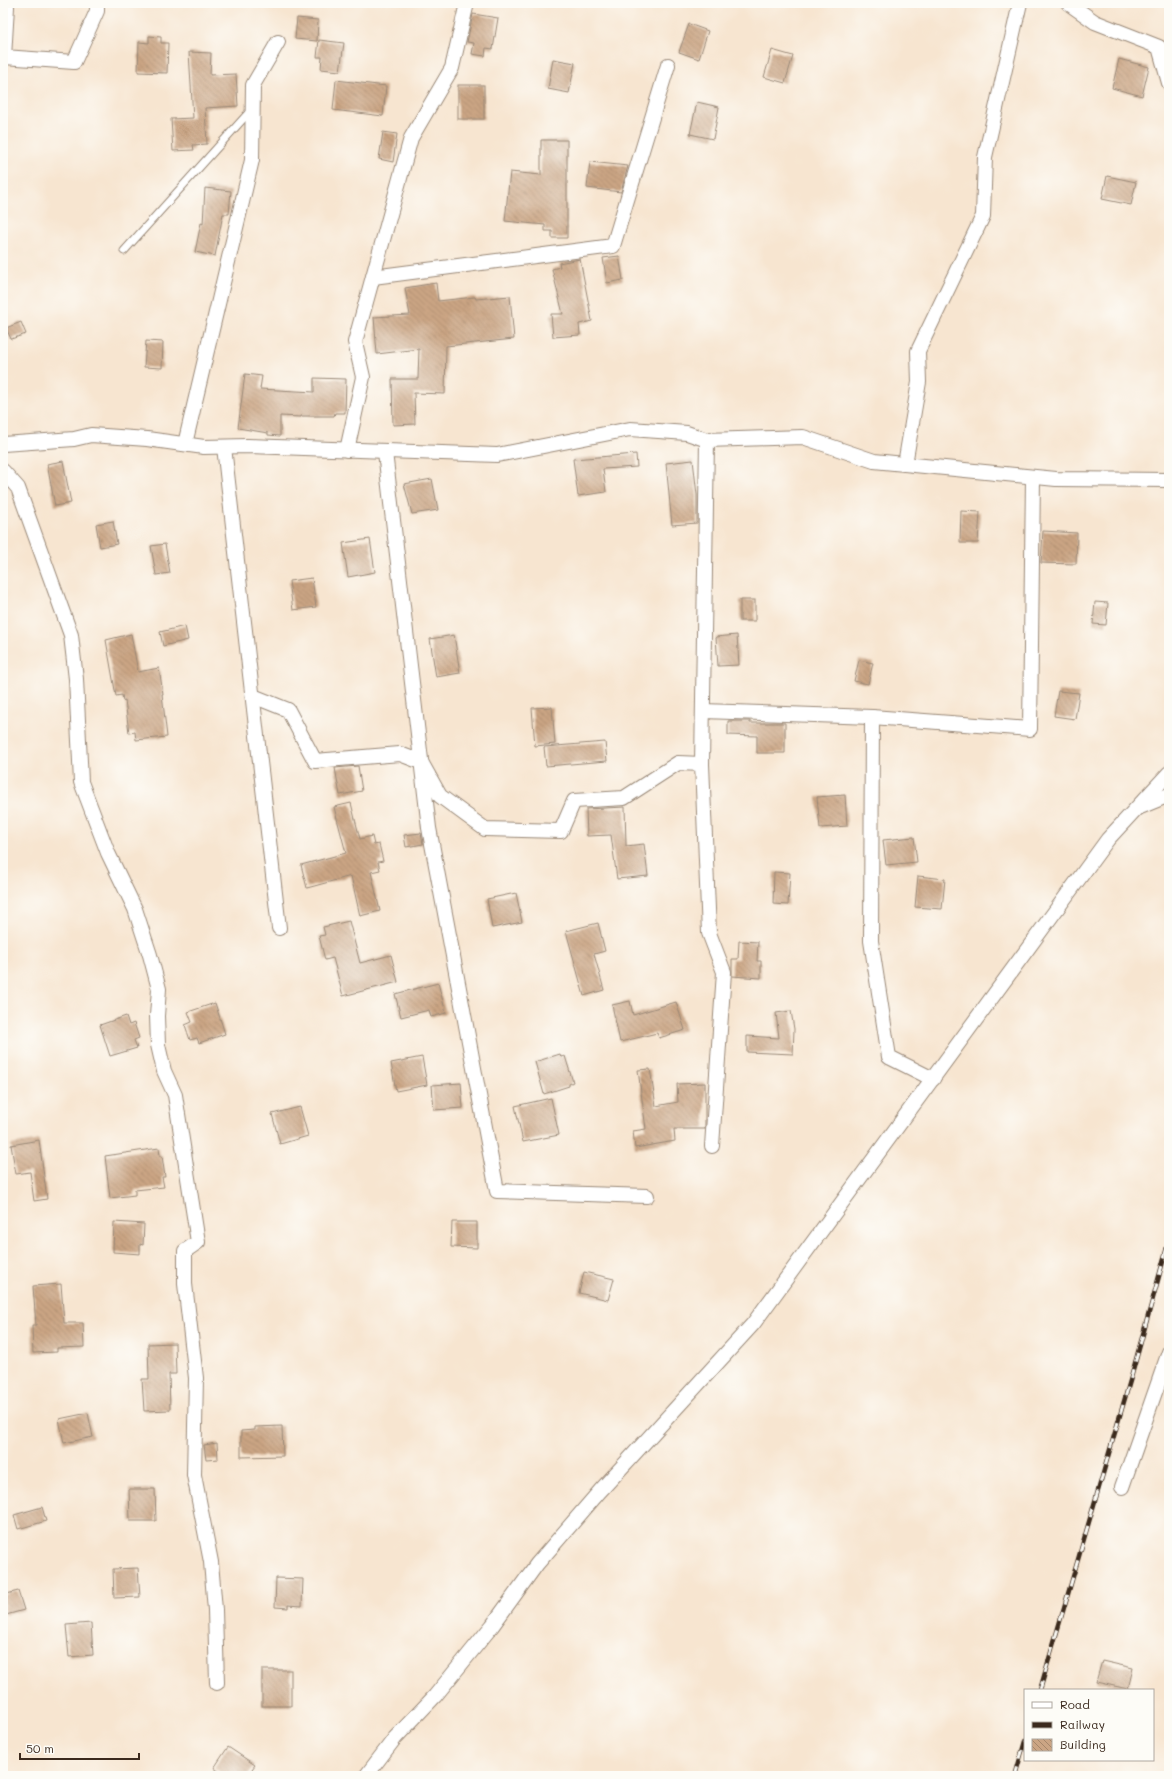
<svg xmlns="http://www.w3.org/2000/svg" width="1172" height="1779" viewBox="0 0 1172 1779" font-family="Mali,sans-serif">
<defs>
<pattern id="building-back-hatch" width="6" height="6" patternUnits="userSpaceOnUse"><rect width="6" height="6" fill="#cba584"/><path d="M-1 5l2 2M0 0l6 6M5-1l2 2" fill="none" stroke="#a6876b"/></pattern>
</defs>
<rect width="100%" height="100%" fill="#fdfcf7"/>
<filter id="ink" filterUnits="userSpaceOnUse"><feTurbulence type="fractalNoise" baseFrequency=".025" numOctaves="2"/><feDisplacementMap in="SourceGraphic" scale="8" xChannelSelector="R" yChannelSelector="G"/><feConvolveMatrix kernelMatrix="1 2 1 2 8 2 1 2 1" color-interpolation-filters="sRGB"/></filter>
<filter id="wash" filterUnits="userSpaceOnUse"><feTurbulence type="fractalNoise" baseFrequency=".012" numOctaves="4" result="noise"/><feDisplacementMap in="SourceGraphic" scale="16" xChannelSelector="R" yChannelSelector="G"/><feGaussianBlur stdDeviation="0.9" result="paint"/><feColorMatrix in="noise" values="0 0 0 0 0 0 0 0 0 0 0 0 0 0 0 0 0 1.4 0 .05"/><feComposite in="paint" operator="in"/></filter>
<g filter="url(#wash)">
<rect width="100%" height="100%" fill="#f7e5d0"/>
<g id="blocks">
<g fill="url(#building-back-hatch)">
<polygon points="473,14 498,18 493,49 486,48 485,56 472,54 474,43 467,42"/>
<polygon points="297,18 318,20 317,41 295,39"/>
<polygon points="689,24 708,31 699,59 679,52"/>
<polygon points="149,36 161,37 161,43 168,43 167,73 138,72 139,42 149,43"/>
<polygon points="319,40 344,43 340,71 321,69 322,57 317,57"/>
<polygon points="772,50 793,56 785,83 764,77"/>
<polygon points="189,52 211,53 210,75 236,74 238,106 205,108 207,144 193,145 194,150 173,151 171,119 193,118"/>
<polygon points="553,59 575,63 569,93 548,89"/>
<polygon points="1119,59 1149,67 1142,96 1112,88"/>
<polygon points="336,80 386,86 383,116 333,110"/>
<rect x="458" y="85" width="26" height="34"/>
<polygon points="697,102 719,107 713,139 690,134"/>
<polygon points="383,132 397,134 393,162 379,159"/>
<polygon points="541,140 567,140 567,238 552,238 552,231 545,231 545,225 505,221 510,172 541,175"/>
<polygon points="590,162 628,166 621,192 587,188"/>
<polygon points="1107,176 1136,182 1131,205 1102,199"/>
<polygon points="205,188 231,191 229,214 223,214 215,256 195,252 201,223 203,224"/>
<polygon points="619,256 623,280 607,283 603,258"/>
<polygon points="580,259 592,321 579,324 580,335 553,337 551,314 563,314 552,269 560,267 559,263"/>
<polygon points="436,283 438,301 475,297 476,299 510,296 514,339 446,346 445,394 414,393 415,424 393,425 392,379 418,379 419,349 377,354 374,317 410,315 405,288"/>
<polygon points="21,322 26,334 11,339 6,328"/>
<polygon points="146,341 163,342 162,368 144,367"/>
<polygon points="245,374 262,376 260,389 314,392 314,378 346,379 345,413 335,413 334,416 301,416 301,417 280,416 280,436 268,435 268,433 238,428"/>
<polygon points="636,454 637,467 603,469 606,492 578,496 573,459"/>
<polygon points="693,460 697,495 697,523 672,525 666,463"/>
<polygon points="63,461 71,503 55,506 47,464"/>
<polygon points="432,479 438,510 412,514 404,484"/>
<polygon points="961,511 980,512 978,543 960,543"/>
<polygon points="113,521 117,544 100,547 96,524"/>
<polygon points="1043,531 1077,533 1076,564 1041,563"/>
<polygon points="370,539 375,572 348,577 343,543"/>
<polygon points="165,544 170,573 156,575 151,546"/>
<polygon points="312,578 316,607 293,610 289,581"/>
<rect x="740" y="600" width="15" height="21"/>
<polygon points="1095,602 1108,603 1106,625 1093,624"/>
<polygon points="185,626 188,640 163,646 160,632"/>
<polygon points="131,634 138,672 159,668 163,694 162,694 167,737 136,740 135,732 129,733 125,700 123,701 122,695 116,696 106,640"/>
<polygon points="454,635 460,673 436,677 430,639"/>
<polygon points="737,635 739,665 718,666 716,637"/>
<polygon points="859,660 873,663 868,684 854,681"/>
<polygon points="1058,691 1079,693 1075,719 1054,716"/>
<polygon points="552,707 555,744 535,746 532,708"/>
<polygon points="728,721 750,721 750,723 785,723 785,753 757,753 757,736 728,735"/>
<polygon points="605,742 607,761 546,766 544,747"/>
<polygon points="358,766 362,791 340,795 335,768"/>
<polygon points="845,795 847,826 820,828 817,797"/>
<polygon points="351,803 360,839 372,836 374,845 379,844 383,861 378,862 380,870 371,872 380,911 360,916 351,876 307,888 301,865 346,853 334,807"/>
<polygon points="625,807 626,846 644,844 648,876 617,879 611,835 587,836 586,809"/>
<polygon points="421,833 423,844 406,847 404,835"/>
<polygon points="914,837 917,862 886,865 883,840"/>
<polygon points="774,872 790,873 788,905 773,904"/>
<polygon points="918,876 945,879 942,909 915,907"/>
<polygon points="516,893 522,922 492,928 487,899"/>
<polygon points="349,921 360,963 391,955 398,982 343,996 333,958 325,960 319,936 325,935 323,927"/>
<polygon points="598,923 605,951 594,954 604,990 584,996 566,931"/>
<polygon points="739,941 758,942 757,961 761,961 761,978 732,976 732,959 738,959"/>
<polygon points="438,983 446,1013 431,1017 429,1010 401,1017 395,994"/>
<polygon points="630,1001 633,1015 676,1002 685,1030 659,1038 657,1033 620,1042 612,1005"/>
<polygon points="215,1003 225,1034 199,1043 197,1038 190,1040 185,1025 192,1022 188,1012"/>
<polygon points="791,1011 794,1029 793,1054 747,1052 747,1036 779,1038 776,1013"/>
<polygon points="126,1016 129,1025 134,1023 139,1038 134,1040 137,1048 110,1056 100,1025"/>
<polygon points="560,1054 561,1057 565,1056 573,1082 569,1084 569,1086 544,1094 535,1062"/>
<polygon points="422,1057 427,1085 396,1091 391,1063"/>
<polygon points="650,1069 656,1106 678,1102 677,1084 705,1083 705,1129 674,1129 675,1141 635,1148 633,1131 646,1129 638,1070"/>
<polygon points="461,1083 463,1108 434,1110 432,1085"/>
<polygon points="551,1098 559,1135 523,1142 515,1106"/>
<polygon points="300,1107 308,1136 280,1144 272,1114"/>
<polygon points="39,1140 47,1199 34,1201 30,1172 16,1174 11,1145"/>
<polygon points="159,1148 160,1156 162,1156 165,1177 162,1177 164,1187 135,1190 135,1195 110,1198 105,1156"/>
<polygon points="114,1222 144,1224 143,1245 140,1244 140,1254 113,1252"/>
<polygon points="452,1222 477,1222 477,1248 451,1247"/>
<polygon points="584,1272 614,1279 608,1300 579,1293"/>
<polygon points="61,1284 64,1323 83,1323 84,1347 57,1348 57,1352 33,1353 32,1325 36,1325 33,1286"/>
<polygon points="175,1343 176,1374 169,1374 170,1410 144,1411 142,1379 149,1379 148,1344"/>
<polygon points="88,1413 93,1437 64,1443 59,1419"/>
<polygon points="282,1426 283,1456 241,1457 241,1431 255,1430 255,1427"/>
<polygon points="217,1443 218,1459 206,1460 204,1445"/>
<polygon points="129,1489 155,1489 156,1521 130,1521"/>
<polygon points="42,1507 46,1521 18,1529 14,1515"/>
<polygon points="138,1568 140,1597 114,1598 113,1569"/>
<polygon points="276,1578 303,1579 302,1606 288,1605 288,1608 275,1607"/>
<polygon points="18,1591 24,1610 6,1615 3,1603 3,1595"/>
<polygon points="91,1623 93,1655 69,1657 66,1625"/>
<polygon points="1102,1661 1133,1668 1128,1689 1096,1682"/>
<rect x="262" y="1670" width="29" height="36"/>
<polygon points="228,1747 255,1765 247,1776 226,1776 214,1768"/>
</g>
</g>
</g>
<g filter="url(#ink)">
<use href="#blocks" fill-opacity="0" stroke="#987" stroke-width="1"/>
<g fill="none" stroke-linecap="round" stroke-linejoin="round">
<g stroke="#987" stroke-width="9">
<polyline id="service" points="124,251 252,109"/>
</g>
<g stroke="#987" stroke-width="16">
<g id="minor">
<polyline points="6,3 7,7 4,57 74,62 97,11 97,3"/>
<polyline points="1068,3 1095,22 1159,47 1169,83"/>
<polyline points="373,277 613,246 668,65"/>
<polyline points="707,440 702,764 709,933 724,972 712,1146"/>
<polyline points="3,444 74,439 91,435 147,439 204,447 248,446 497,455 630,429 687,433 707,440 803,437 874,461 1056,479 1169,480"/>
<polyline points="185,444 252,160 253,85 278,42"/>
<polyline points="224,447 279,928"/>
<polyline points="347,450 363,377 355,342 411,138 452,68 467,3"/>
<polyline points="385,452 429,828 497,1191 647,1196"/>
<polyline points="905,464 919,382 918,351 983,216 985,157 1020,3"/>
<polyline points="3,471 18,488 71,635 76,679 81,782 108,853 135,909 150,955 159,989 157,1016 158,1045 164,1071 175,1095 198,1242 185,1251 185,1284 196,1378 194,1475 211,1562 215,1610 217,1683"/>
<polyline points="253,696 288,710 315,761 400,754 421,762 440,796 485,829 561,831 574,801 624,798 678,763 702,764"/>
<polyline points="703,711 872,717 1030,729 1033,477"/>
<polyline points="872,717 871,941 889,1057 933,1079"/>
<polyline points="1140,807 1169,795"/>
<polyline points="1122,1487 1169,1352"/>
<polyline points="366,1776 395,1738 435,1696 492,1626 537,1564 600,1491 753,1324 1108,839 1169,773"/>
</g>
</g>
<use href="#service" stroke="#fff" stroke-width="7"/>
<use href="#minor" stroke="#fff" stroke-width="14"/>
<g stroke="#3b2a1e" stroke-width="4.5">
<g id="rail">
<polyline points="1040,1690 1132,1374 1169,1240"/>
<polyline points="1015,1776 1025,1741"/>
</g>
</g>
<use href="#rail" stroke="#fdfcf7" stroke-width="3" stroke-dasharray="9" stroke-linecap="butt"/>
</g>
</g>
<rect width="1172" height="1779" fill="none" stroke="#fdfcf7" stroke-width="16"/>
<rect x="1024" y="1689" width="130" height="72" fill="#fdfcf7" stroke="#afa8a0"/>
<rect x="1032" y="1702" width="20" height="6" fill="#ffffff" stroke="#afa8a0"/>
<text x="1060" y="1709" font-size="12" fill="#3b2a1e">Road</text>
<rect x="1032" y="1722" width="20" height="6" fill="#3b2a1e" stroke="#afa8a0"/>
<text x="1060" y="1729" font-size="12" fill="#3b2a1e">Railway</text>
<rect x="1032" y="1739" width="20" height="12" fill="url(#building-back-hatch)" stroke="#afa8a0"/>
<text x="1060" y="1749" font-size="12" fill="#3b2a1e">Building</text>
<path d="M20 1753v6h119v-6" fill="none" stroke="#3b2a1e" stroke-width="2"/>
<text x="26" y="1753" font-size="12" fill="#3b2a1e" stroke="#fdfcf7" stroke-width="3" paint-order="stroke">50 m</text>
</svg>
